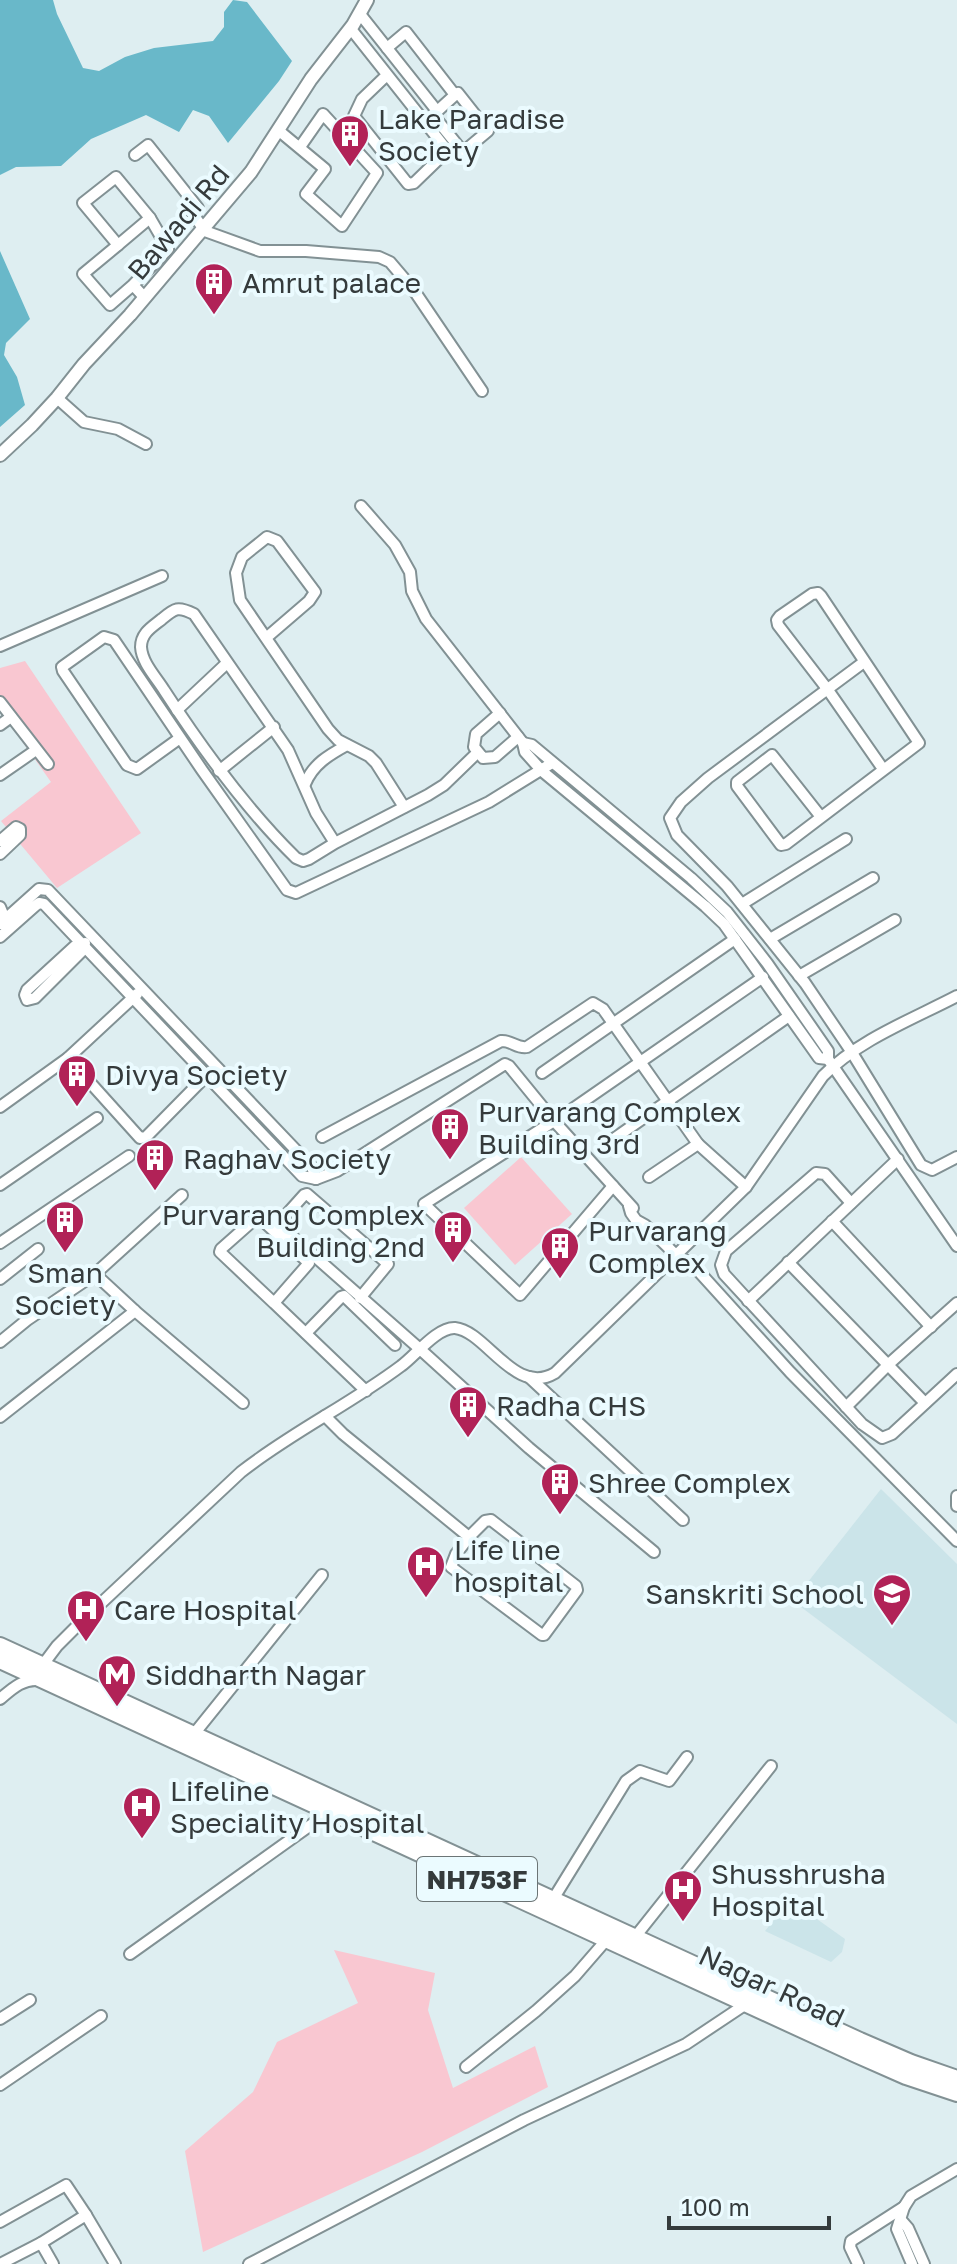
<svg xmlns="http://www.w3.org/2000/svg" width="957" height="2264" viewBox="0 0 957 2264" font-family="'Golos Text',sans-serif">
<rect width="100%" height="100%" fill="#deeef1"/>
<g fill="#cbe4e9">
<polygon points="881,1489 957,1564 957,1724 793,1601"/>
<polygon points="790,1900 845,1939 842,1952 831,1962 765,1931"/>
</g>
<g fill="#f9c7d1">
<polygon points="25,661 141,833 57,888 1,821 51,782 0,710 0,668"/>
<polygon points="521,1157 572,1214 515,1265 464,1208"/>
<polygon points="334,1950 435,1973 428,2010 453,2088 535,2046 548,2087 422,2152 203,2252 185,2151 253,2092 277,2042 358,2003"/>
</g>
<g fill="#69b8c9">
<polygon points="0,0 53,0 57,14 83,68 99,71 125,57 154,48 213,41 224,27 224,12 233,0 247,2 292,61 279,81 228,143 209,116 193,110 179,132 146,115 91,139 61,166 16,167 0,175"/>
<polygon points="0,251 30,319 6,343 4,355 17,377 25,405 0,427"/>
</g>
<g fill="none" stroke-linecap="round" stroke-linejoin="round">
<g stroke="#829194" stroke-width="14">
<g id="minor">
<polyline points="360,14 437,111"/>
<polyline points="351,29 443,145 446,152 414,183 408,184 354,116 362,99 387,75"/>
<polyline points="387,48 406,32 455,95 458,93 488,131 463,152 433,115 455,95"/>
<polyline points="278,130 325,169 306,194 342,226 377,173 323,114 300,147"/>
<polyline points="135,155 148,145 198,208 192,213 203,228"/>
<polyline points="202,230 260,251 306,251 379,257 390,262 413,289 482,391"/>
<polyline points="118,245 150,218"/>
<polyline points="133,285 110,305 83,274 118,245 83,203 116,177 150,218 168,249 133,285 145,298"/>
<polyline points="57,398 84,422 118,429 146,444"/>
<polyline points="361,506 395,545 410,572 412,591 426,619 523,743 525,752 542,771 705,906 724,924 819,1058 828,1059"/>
<polyline points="266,638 309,601 315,592 277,541 267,537 242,557 236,573 240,600 328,729 338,740 369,756 376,763 404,807"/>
<polyline points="0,646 162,576"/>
<polyline points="864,662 708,778 681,802 670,818 677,835 727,886 805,983 851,1051 921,1165 932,1170 957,1157"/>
<polyline points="0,702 48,764"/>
<polyline points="177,710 227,663"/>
<polyline points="500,713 476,734 474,747 483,758 495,757 518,737"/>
<polyline points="0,725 11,717"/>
<polyline points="180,738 137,769 127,765 63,671 62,667 104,637 114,640 202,770 287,890 296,893 489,802 552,763"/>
<polyline points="523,743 532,745 691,878 727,912 767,963 828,1051 828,1059 957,1246"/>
<polyline points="219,771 274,727"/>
<polyline points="0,775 36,750"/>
<path d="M 305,784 C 313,764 329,755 347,745"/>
<polyline points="821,817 772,755 737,782 737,786 781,845 786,844 919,743 821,596 818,593 812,594 780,616 777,620 778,625 828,690 883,769"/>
<polyline points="0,841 16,827 20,829 20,835 0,854"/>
<path d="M 335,843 L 316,813 L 288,750 L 194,614 C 178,606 175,608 162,619 C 152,627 141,633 141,647 C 142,663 156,677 164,690 C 203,750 245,808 296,858 L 303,861 L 309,859 L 335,843 L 428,795 L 444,785 L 477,753"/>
<polyline points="742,904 846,839"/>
<polyline points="0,907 5,919"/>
<polyline points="0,924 39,889 48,890 312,1167 316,1179 302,1176 44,904 39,903 35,906 0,937"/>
<polyline points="770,939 873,878"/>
<polyline points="84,945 75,946 27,990 25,995 27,1000 35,998 82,951 85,943"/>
<polyline points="799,976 895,920"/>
<polyline points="68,1058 140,1138 146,1137 208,1074"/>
<polyline points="542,1073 735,939"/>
<polyline points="0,1107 68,1058 137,994"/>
<polyline points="571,1110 763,977"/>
<polyline points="554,1121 424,1204 520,1295 613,1186"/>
<path d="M 322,1137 L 501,1041 C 511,1040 517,1049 527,1047 L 593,1003 L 603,1009 L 698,1144 L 649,1177"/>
<polyline points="615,1138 789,1016"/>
<polyline points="698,1144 746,1187"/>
<polyline points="316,1179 337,1171 505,1064 509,1066 554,1121 633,1208"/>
<polyline points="0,1185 97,1118"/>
<polyline points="851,1203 825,1174 816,1173 726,1251 721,1265 724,1274 862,1424 882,1438 892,1434 957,1374"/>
<polyline points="629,1206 631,1213 636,1220 645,1225 677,1256 692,1264 790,1372 957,1541"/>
<polyline points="832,1221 931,1327"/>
<polyline points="0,1243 129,1156"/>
<polyline points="788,1262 925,1403"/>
<polyline points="95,1274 135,1311 243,1403"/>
<polyline points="0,1279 38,1249"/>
<polyline points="360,1298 388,1264 307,1194 304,1195 278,1224 421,1350 529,1448 654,1552"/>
<polyline points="748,1301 898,1159"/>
<polyline points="274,1303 220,1252 221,1249 256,1218 261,1219 309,1263 274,1303 366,1391"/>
<polyline points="306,1333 341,1297 344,1296 395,1345"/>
<polyline points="0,1342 27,1320 95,1274 182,1195"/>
<polyline points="529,1377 683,1520"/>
<polyline points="846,1407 891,1362 957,1303"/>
<polyline points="325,1416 343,1434 469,1537 485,1521 491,1520 576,1586 577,1590 544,1635 542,1635 451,1567 456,1554 469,1537"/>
<polyline points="0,1417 135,1311"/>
<polyline points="957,1496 957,1506"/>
<path d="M 42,1666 L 57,1646 L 81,1622 L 241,1472 C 292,1432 349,1405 401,1366 C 415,1356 437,1327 455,1328 C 486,1331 515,1397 555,1373 L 746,1187 L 823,1076 C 858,1040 913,1019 957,996"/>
<path d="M 0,1699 C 12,1689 22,1679 38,1680"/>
<polyline points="194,1734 322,1575"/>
<polyline points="552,1901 626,1781 640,1771 669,1781 687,1757"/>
<polyline points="635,1937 771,1766"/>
<polyline points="130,1954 329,1812"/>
<polyline points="0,2019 30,2000"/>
<polyline points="466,2067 536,2011 575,1976 608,1938"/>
<polyline points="0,2085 101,2016"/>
<polyline points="901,2220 908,2228 924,2264"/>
<polyline points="0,2222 66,2185 86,2215"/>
<polyline points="41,2243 53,2264"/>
<polyline points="0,2264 41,2243 86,2215 115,2264"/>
<polyline points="249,2264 524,2120 686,2044 746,2004"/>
<polyline points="858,2264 850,2247 851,2241 904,2207"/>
<polyline points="912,2264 897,2229 904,2207 911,2196 957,2169"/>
</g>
</g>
<g stroke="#829194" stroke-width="16">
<polyline id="tertiary" points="0,455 32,425 57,398 84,364 130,315 251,172 311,79 353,25 367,0"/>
</g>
<g stroke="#829194" stroke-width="20">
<g id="trunk">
<polyline points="0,1646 860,2041 911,2063 957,2079"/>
<polyline points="0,1660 856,2054 906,2076 957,2093"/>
</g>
</g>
<use href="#minor" stroke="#fff" stroke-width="10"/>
<use href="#tertiary" stroke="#fff" stroke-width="12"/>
<use href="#trunk" stroke="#fff" stroke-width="16"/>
</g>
<defs>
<g id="building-pin" transform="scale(2)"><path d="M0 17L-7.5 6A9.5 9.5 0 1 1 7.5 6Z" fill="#b12257" stroke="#ebfbff"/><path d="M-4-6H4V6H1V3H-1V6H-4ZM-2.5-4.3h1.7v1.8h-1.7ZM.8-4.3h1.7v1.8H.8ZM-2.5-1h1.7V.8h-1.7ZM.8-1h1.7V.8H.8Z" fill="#fff"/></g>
<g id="hospital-pin" transform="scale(2)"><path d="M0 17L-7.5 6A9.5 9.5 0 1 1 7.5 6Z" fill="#b12257" stroke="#ebfbff"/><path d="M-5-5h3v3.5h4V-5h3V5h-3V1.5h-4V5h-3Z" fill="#fff"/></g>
<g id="school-pin" transform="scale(2)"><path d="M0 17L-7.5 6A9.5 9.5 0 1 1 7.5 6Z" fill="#b12257" stroke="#ebfbff"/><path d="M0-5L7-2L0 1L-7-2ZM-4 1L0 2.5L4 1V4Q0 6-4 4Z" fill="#fff"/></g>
<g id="metro-pin" transform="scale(2)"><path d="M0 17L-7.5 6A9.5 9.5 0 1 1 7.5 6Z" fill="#b12257" stroke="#ebfbff"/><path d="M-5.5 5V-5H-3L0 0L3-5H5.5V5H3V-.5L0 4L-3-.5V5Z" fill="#fff"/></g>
</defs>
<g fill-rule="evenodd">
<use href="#building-pin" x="350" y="134"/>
<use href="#building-pin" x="214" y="282"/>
<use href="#building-pin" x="77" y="1074"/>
<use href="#building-pin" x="450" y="1127"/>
<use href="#building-pin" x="155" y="1158"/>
<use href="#building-pin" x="65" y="1220"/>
<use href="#building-pin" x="453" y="1230"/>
<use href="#building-pin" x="560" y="1246"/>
<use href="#building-pin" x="468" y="1405"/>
<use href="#building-pin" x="560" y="1482"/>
<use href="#hospital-pin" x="426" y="1565"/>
<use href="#school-pin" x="892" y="1593"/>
<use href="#hospital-pin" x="86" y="1609"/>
<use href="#metro-pin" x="117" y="1674"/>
<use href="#hospital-pin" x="142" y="1806"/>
<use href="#hospital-pin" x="683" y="1889"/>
</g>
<g text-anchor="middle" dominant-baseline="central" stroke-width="8" stroke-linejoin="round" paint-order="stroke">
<rect fill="#ebfbff" stroke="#6c7576" stroke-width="2" x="417" y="1857" width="120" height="44" rx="6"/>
<g font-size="26" font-weight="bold" fill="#353b3c">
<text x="477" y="1879">NH753F</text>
</g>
<g font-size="28" fill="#353b3c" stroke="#ebfbff" text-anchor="start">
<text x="378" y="118">Lake Paradise<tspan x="378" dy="32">Society</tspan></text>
<text x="242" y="282">Amrut palace</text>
<text x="105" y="1074">Divya Society</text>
<text x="478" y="1111">Purvarang Complex<tspan x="478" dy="32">Building 3rd</tspan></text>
<text x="183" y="1158">Raghav Society</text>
<text x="425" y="1214" text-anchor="end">Purvarang Complex<tspan x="425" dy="32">Building 2nd</tspan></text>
<text x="588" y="1230">Purvarang<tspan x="588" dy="32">Complex</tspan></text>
<text x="65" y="1272" text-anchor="middle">Sman<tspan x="65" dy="32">Society</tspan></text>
<text x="496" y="1405">Radha CHS</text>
<text x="588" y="1482">Shree Complex</text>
<text x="454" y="1549">Life line<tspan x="454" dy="32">hospital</tspan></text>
<text x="864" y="1593" text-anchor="end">Sanskriti School</text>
<text x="114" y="1609">Care Hospital</text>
<text x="145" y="1674">Siddharth Nagar</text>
<text x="170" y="1790">Lifeline<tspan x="170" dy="32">Speciality Hospital</tspan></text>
<text x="711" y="1873">Shusshrusha<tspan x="711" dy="32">Hospital</tspan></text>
</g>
<g font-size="28" fill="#353b3c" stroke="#ebfbff">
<text transform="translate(178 222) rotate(-50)">Bawadi Rd</text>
<text transform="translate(772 1986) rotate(25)">Nagar Road</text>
</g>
</g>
<path d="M669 2216v12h160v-12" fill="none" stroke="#353b3c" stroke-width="4"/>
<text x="681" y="2216" font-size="24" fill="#353b3c" stroke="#ebfbff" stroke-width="6" paint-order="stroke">100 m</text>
</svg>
